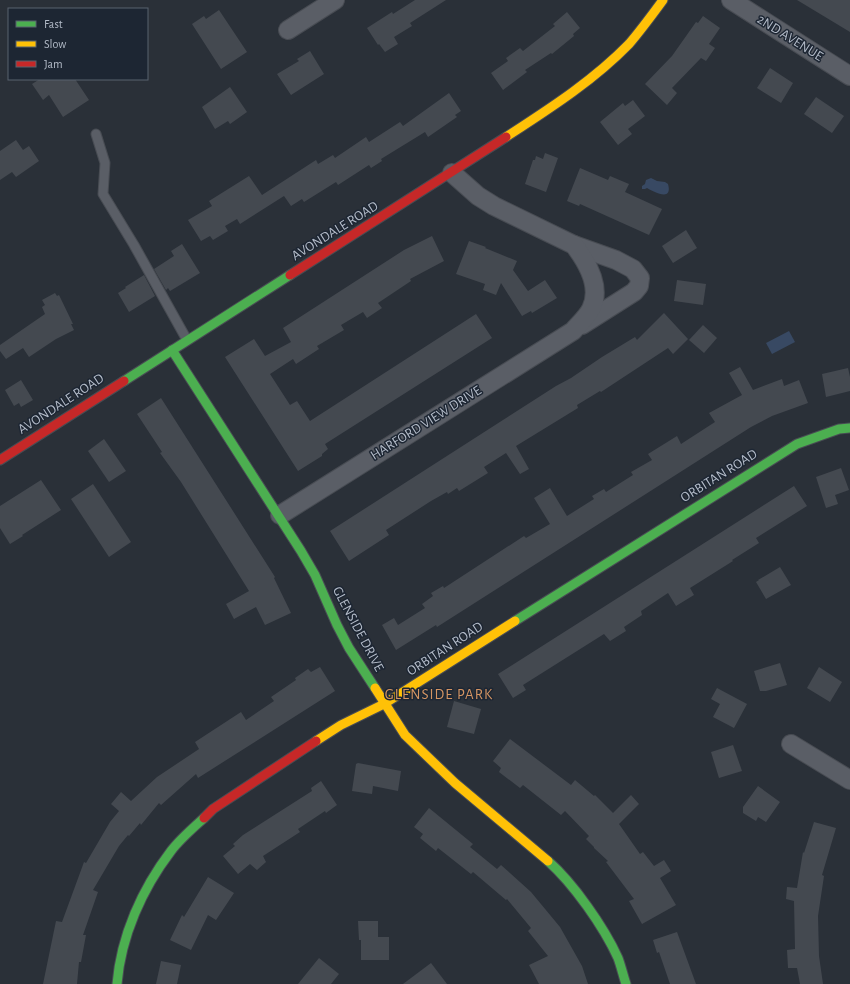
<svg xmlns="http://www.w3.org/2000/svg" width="850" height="984" viewBox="0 0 850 984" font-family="'Alegreya Sans',sans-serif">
<rect width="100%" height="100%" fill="#2a3038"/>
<g fill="#384963">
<path d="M 651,178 L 657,181 L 665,182 L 668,184 C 673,202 654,192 647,188 L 645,189 L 642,189 L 642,186 L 645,184 L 646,180 Z"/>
<polygon points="789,331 795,342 772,354 766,343"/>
</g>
<g fill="#444950">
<polygon points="415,0 446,0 410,23 412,26 394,37 398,44 385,52 379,44 378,45 367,28 392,12 393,14"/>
<polygon points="797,0 850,0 850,32"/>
<polygon points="219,10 247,52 221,69 192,24 204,16 206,19"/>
<polygon points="567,12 580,28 573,34 574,36 552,54 551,53 525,70 527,72 503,90 491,73 508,61 506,58 520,48 523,51 555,26 553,24"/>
<polygon points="703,16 720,28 709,44 715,48 706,61 701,58 672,88 677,93 667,105 645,84 672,56 696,22 698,23"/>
<polygon points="310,51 324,74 291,95 277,74 299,61 297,59"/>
<polygon points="770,68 793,83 781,103 757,88"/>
<polygon points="40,79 75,79 89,100 63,117 49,95 43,100 32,84"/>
<polygon points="230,87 247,112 230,124 228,121 215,129 202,107"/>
<polygon points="449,93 461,111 455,115 457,117 428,137 425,132 381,159 382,161 371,168 369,165 338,185 336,182 304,202 302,199 291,206 284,196 240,224 237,219 225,226 228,231 213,240 210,236 201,241 188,220 212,206 209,201 249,176 262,195 316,160 318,164 333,155 335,158 366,137 369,142 400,122 403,126"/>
<polygon points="816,97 844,116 832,133 804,114"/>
<polygon points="633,100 645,116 628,129 632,134 618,145 600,122 623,103 625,106"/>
<polygon points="16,140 23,150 29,146 39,161 16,177 12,172 0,180 0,151"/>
<polygon points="545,153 558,158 546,192 525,184 533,160 535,160 536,156 543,159"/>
<polygon points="580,168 608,180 610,176 629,184 625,192 662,209 649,235 580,204 579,206 567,201"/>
<polygon points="686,230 697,248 673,263 662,246"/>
<polygon points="432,236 444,261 410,279 411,281 378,303 382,308 367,318 363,312 341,325 344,330 317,346 319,349 296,364 293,359 270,374 290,405 297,401 310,421 476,314 492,338 325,444 328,449 322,454 322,456 298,471 225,357 254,339 265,356 291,342 283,328 404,250"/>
<polygon points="469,241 486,247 485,248 517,261 513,270 528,291 545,280 557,298 532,313 531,311 522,316 501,283 496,295 483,290 485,284 456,274"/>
<polygon points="182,244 200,273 170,291 168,288 166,290 154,269 174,256 171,251"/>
<polygon points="144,275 155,296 129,312 118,293 126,288 125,287"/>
<polygon points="677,280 706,284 703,305 674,301"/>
<polygon points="55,293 57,296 59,295 73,324 71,324 74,330 56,339 29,357 23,348 6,359 0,351 0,345 45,314 42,307 45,305 42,300"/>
<polygon points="664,313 688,339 673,354 668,348 601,392 600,391 577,405 578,408 516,446 529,469 520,474 506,453 484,467 488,473 459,491 457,488 448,494 447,492 431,501 386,530 389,535 349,561 330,531 556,386 571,378 602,357 635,337 637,340"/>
<polygon points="703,325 717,338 704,353 689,340"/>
<polygon points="740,367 753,390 782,379 784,386 799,380 808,403 772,416 751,427 437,627 436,625 396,650 382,625 394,618 398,625 425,608 422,604 433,596 431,593 443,586 444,588 524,536 526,538 550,524 534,498 550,488 567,516 594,499 592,496 604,489 606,492 633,475 631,472 652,460 648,454 677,436 681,444 715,422 709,413 742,395 729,373"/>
<polygon points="848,368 850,377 850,391 826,397 822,374"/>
<polygon points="21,380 33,400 21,407 19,403 14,406 5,390"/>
<polygon points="161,398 275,577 274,578 291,613 265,625 256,607 234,619 226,604 249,591 181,482 160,453 162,452 137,414"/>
<polygon points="104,439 126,471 109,482 88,451"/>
<polygon points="841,468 849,490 835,495 838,504 826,508 816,477"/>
<polygon points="41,480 61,510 22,535 23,536 10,544 0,528 0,506"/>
<polygon points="93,484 131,542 109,557 71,499"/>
<polygon points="794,486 807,506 756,538 759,543 732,560 733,561 690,588 694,595 676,606 668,593 641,611 642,615 624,627 626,631 610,641 604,634 523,685 526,690 513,698 498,674"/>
<polygon points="780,567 791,585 766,599 756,582 759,580 758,580"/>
<polygon points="780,663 787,685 766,691 760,691 754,671"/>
<polygon points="320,667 335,691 198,778 196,774 161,805 159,803 141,825 140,823 129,836 128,835 119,846 93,890 98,892 83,935 86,935 81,962 79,962 77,984 43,984 56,921 62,922 84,862 86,863 110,822 119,811 111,804 121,792 131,801 157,777 199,749 195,742 241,712 246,720 274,701 271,697 296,680 295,678 308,669 311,672"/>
<polygon points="819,667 842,682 830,702 807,688"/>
<polygon points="717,688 747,704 734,728 713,717 720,704 711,699"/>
<polygon points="454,701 481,709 474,734 447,727"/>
<polygon points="510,739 571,785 575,780 594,796 595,795 613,813 631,795 639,804 619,824 640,854 643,852 654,866 664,860 671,871 660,878 676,905 642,924 629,901 634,899 606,862 608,861 594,848 594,847 586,839 589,836 565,811 561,815 523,785 520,788 499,772 501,768 493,761"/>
<polygon points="733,745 742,771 719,778 711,752"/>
<polygon points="358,763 401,771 398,791 373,786 372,794 352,791 356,764"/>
<polygon points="321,781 337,805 326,813 325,811 298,829 300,832 263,856 266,862 257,870 250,864 238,874 223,856 235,846 233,844 243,835 312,791 311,788"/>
<polygon points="758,786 780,802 766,822 758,817 756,821 743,813 743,807"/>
<polygon points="429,808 473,844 470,847 497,869 501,865 531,892 560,927 582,966 588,984 539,984 529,965 548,956 528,931 531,928 507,899 506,900 473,872 471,874 438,848 436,851 420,838 423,834 414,827"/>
<polygon points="814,822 836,828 822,875 824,876 818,916 819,956 823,984 800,984 797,968 788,968 787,950 795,949 794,901 786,899 787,887 797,888 803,852 804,853"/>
<polygon points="208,877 234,893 216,920 208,915 191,950 170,940 182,915 184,917"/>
<polygon points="358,921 378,921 378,937 389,937 389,960 361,960 361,940 359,940"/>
<polygon points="677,932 696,984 670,984 659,952 657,953 653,940"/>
<polygon points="319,958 339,974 331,984 298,984"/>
<polygon points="161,961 181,965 177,984 156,984"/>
<polygon points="431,963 447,984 403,984"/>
</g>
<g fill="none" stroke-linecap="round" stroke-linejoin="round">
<g stroke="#484c53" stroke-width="11">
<polyline id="lane" points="96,134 105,163 103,194 134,245 187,340"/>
</g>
<g stroke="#484c53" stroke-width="20">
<g id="street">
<polyline points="731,0 850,76"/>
<polyline points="288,30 335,0"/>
<polyline points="574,245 616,260 633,269 640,278 639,286 634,292 582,325"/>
<path d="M 280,515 L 573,331 C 579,324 587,317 591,309 C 602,287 587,262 574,245 L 494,206 L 478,196 L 452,173"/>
<polyline points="791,744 850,780"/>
</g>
</g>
<g stroke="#484c53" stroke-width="11">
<g id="fast">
<polyline points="172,350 301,551 315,575 337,625 349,648 375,688"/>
<polyline points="124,381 290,275"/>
<polyline points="515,621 797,444 839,429 850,428"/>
<path d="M 548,861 C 573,883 604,927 618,958 C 621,966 623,975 626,984"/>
<path d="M 117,984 C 121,936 142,889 171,851 C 180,839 193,828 204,818"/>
</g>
</g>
<g stroke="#484c53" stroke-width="11">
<g id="slow">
<path d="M 506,137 C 549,109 593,81 629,44 C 641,30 652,15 663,0"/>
<polyline points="375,688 405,735 455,783 548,861"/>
<polyline points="316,741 341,725 384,704 515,621"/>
</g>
</g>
<g stroke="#484c53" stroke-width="11">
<g id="jam">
<polyline points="290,275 506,137"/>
<polyline points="0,460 124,381"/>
<polyline points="204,818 213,809 316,741"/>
</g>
</g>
<use href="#lane" stroke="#5a5e66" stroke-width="9"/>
<use href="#street" stroke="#5a5e66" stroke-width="18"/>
<use href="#fast" stroke="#4caf50" stroke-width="9"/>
<use href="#slow" stroke="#ffc107" stroke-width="9"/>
<use href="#jam" stroke="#c62828" stroke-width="9"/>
</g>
<g text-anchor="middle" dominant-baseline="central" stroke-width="3" stroke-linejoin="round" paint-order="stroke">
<g font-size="14" fill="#b4bcc9" stroke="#1d2633">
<text transform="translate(790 38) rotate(32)">2ND AVENUE</text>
<text transform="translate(335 231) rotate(-32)">AVONDALE ROAD</text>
<text transform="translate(61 404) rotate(-33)">AVONDALE ROAD</text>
<text transform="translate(426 423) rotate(-32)">HARFORD VIEW DRIVE</text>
<text transform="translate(719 476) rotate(-32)">ORBITAN ROAD</text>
<text transform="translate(358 629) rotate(62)">GLENSIDE DRIVE</text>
<text transform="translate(445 649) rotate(-33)">ORBITAN ROAD</text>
</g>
<g font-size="15" letter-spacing="1" fill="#d59563" stroke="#1d2633">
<text x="439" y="694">GLENSIDE PARK</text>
</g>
</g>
<rect x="8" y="8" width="140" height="72" fill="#1d2633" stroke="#59626f"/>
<rect x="16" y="21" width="20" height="6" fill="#4caf50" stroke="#59626f"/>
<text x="44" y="28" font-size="12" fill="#b4bcc9">Fast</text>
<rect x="16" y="41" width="20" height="6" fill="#ffc107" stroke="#59626f"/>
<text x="44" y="48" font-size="12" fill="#b4bcc9">Slow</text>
<rect x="16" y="61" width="20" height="6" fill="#c62828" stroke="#59626f"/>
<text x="44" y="68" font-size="12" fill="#b4bcc9">Jam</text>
</svg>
